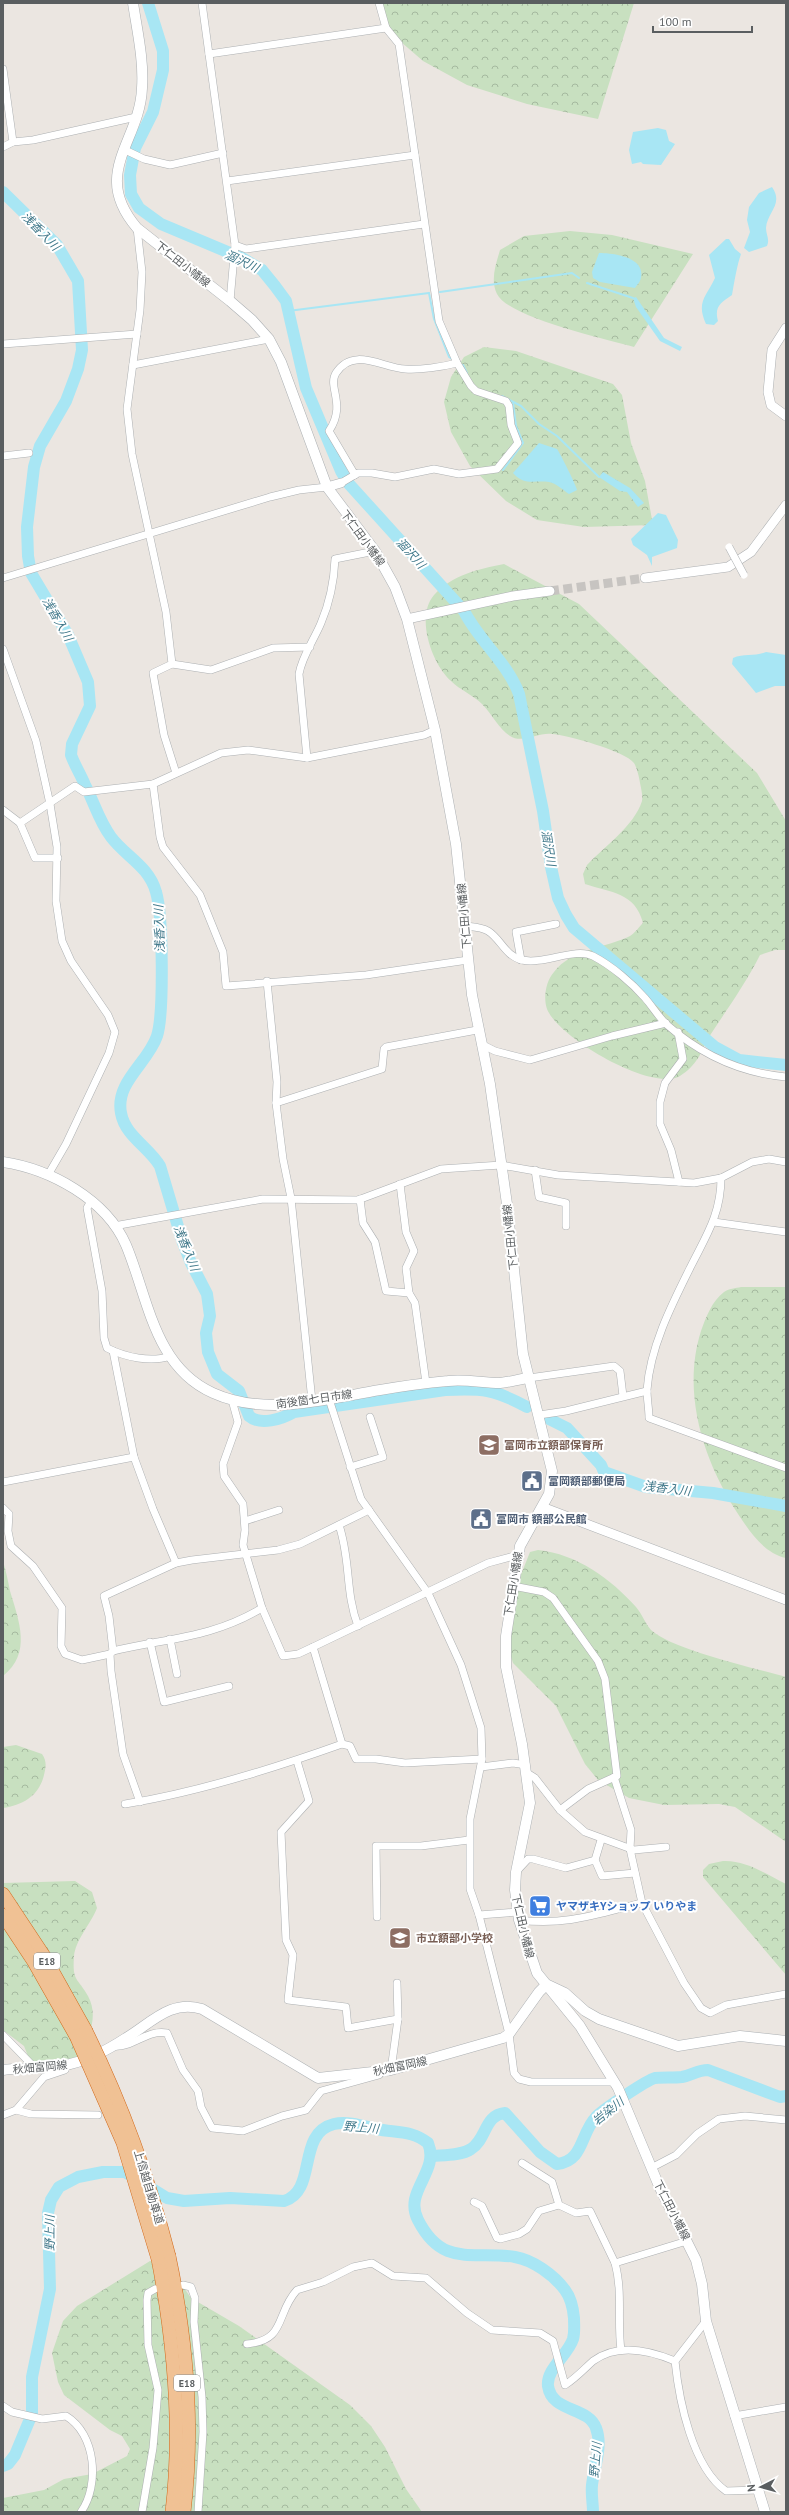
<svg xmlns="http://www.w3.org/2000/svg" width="789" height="2515" viewBox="0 0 789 2515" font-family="'PT Sans','Noto Sans JP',sans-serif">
<defs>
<pattern id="forest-crowns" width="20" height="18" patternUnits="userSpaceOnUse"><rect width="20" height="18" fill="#c8e0c0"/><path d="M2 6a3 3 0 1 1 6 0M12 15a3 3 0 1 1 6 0" fill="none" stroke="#a5b99f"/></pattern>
</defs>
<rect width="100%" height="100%" fill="#ebe6e1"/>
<g fill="url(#forest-crowns)">
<polygon points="375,3 634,3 598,119 527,104 467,85 423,61 386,29"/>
<path d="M 570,231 L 612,235 L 693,254 L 634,347 C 606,339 509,318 497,294 C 490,280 496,264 500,250 L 524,236 Z"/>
<polygon points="484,347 516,351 613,384 622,395 631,443 645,481 653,525 584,527 537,520 506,501 470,466 451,432 444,402 451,377 464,357"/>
<path d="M 504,564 L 579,604 L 757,773 L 786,821 L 786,950 L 775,950 L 760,955 C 745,985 725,1012 707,1040 C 703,1047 701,1055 696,1061 C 692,1067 684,1074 678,1077 C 648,1090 558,1037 547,1009 C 543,997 546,981 554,972 C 571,949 606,948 630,936 C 635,933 639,927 643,923 C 635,892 611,893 585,884 L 583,874 L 587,865 C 605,846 634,826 642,801 C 643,796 641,788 640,783 C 639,777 637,768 634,763 C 625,751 567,735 552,734 C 539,732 522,744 510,736 C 499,729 492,714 482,704 C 473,695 460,690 451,681 C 432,664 415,617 434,595 C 452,575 478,569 504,564 Z"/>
<path d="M 741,1287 L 786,1287 L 786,1558 C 764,1553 751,1533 740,1517 C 704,1463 681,1394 701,1331 C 706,1317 712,1301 724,1292 C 728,1289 736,1288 741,1287 Z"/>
<path d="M 538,1550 C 577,1554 611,1579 636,1607 C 642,1614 645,1623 651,1630 C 673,1650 755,1668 786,1677 L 786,1842 L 735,1807 L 719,1804 L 664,1805 L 629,1798 L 598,1780 L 585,1764 L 556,1706 L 513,1663 L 507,1644 L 520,1577 L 530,1552 Z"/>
<path d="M 3,1561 C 6,1571 8,1581 10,1591 C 19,1621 32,1653 3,1676 Z"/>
<path d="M 16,1745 L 42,1754 C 47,1761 46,1767 44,1775 C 39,1796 23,1805 3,1808 L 3,1747 Z"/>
<path d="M 723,1861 C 746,1860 766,1874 786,1884 L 786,1975 L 703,1877 L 703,1870 L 709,1864 Z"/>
<path d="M 75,1881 L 92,1892 L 97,1908 C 91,1924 75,1940 74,1957 C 72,1982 78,1978 88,1996 C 100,2018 87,2041 77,2060 L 44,2071 L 30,2061 L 24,2046 L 3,2030 L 3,1883 Z"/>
<polygon points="150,2261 168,2265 191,2298 239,2326 350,2405 371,2426 385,2447 406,2489 422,2512 3,2512 3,2498 44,2490 64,2479 92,2474 127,2456 130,2449 122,2436 110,2430 64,2395 58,2382 52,2353 63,2321 77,2306"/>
</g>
<g fill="#a8e6f4">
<polygon points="658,128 666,130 669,141 675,144 661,165 643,164 641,162 632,164 629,150 633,132"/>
<path d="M 772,187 C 784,204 767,212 766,228 C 766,235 770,239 767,246 L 749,252 L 744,248 L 750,232 L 747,220 L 749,207 L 759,193 Z"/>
<path d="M 726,239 L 729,239 L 735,249 L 741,254 C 737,265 734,283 732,295 C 721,303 714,306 718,321 L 714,325 L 706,324 C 696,302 706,297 715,278 L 709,255 Z"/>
<path d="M 599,253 C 613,253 645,257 641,277 C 641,281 637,285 635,288 L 600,282 L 593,278 L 592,272 Z"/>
<polygon points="636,297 664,338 682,347 680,351 660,341 636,307 633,298"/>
<path d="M 539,443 L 557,449 C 560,453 577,487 577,490 L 569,494 C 563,490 556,483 549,482 C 534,480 524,486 513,473 Z"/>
<polygon points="603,472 630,488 644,503 638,507 627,492 620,491 599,477"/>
<polygon points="658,513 666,515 678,540 677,548 652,557 652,566 647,555 633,545 631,539"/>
<path d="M 766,652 L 786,655 L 786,686 L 775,686 L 756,693 L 732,664 L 733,658 C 744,653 755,657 766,652 Z"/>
</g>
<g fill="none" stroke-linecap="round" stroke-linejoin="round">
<g stroke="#a8e6f4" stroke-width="2">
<polyline points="587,283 633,298"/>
<polyline points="440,292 572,273 579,278"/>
<polyline points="429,293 434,319 449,357 452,359"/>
<polyline points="288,311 429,293"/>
<polyline points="463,365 467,373"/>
<polyline points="502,396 521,406 539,424 557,436 599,477"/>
<polyline points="503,470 523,443 516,426 513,403"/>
</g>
<g stroke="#a8e6f4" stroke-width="12">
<path d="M 148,3 L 163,51 L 163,70 L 153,112 L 135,148 L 130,175 L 131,194 L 139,208 L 161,224 L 242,258 L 262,270 L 275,286 L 286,301 L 306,388 L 341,471 L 349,484 L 464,611 C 479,641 507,662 519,694 L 543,811 L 551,867 L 558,898 L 566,915 L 574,928 L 715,1047 L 739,1060 L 786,1065"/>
<path d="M 3,192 L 57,245 L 78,281 L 82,350 L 78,369 L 66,401 L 40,446 L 34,467 L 27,527 L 28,556 L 31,573 L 68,635 L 88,682 L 90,706 L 72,744 L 71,755 C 75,766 81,775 85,785 C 94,802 99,821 111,837 C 125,856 149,866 156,892 C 163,915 164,1014 157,1036 C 148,1063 115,1082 121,1113 C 125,1136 149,1147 160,1166 L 182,1240 L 191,1263 L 207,1294 L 210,1316 L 206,1333 L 208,1352 L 217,1374 L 239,1391 L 249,1416 C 260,1426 282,1419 294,1412 L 445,1390 C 482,1388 494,1389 527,1407"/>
<polyline points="549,1419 567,1428 601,1465 604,1472 646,1487 713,1493 786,1506"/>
<path d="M 432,2156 C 443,2155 461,2156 471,2149 C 487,2139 484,2115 505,2113 L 540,2152 L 557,2164 C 584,2161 580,2134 596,2117 C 602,2110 647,2080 655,2078 C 664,2077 673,2078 682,2077 C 692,2075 698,2070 708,2070 L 780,2097 L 786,2096"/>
<path d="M 3,2466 L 8,2464 L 15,2455 L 32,2414 L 32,2377 L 50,2289 L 48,2213 L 51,2200 L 59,2187 L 78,2177 L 103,2172 L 125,2172 L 167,2198 L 184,2201 L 230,2198 L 284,2201 C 318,2191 296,2133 334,2124 C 348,2121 363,2126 376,2129 C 396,2133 412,2130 428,2143 C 440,2172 403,2191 418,2220 C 443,2269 474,2250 515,2257 C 533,2260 554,2275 565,2290 C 571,2298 573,2307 574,2318 C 574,2325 575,2332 573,2339 C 568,2355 546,2369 548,2386 C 552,2413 588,2406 596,2428 C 603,2446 594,2467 592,2485 C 591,2494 593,2503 593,2512"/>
</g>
<polyline stroke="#c7c4c1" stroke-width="9" stroke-dasharray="9 4.5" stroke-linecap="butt" points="550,591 645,578"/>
<g stroke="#adb0b2" stroke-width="8">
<g id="minor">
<polyline points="202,3 235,245 230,301"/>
<polyline points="209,54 386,28"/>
<polyline points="3,69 13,142"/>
<polyline points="3,147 13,142 33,140 136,117"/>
<polyline points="123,149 144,159 170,165 223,153"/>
<polyline points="227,181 415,155"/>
<polyline points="137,228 142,272 140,310 127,409 132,454 166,612 172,664 153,673 164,735 176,773"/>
<polyline points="235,245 246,249 424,224"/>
<polyline points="3,344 137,334"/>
<polyline points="133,365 269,339"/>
<polyline points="3,456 29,453"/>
<path d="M 355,475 L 329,431 C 347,404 327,387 336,373 C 353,346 383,368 405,369 C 420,370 442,367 457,363"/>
<polyline points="341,483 358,473 372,473 395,477 434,469 459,474 497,469 518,443 511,425 509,406 506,401 476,391 471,386 457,363 439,321 399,44 386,28 379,3"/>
<polyline points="3,578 270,497 299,490 327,487"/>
<polyline points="3,649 36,741 50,804 57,847 56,901 62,941 71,961 108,1015 115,1032 109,1053 66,1144 48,1175"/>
<polyline points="172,664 211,670 273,648 310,647"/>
<path d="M 307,758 L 299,674 C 302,656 314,640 321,623 C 330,602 334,582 335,559 L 375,551"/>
<polyline points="153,784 160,837 163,847 200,895 223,952 226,986 366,975 468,960"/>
<polyline points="3,810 20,823 35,858 58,858"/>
<polyline points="20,823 75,786 84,792 153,784 221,753 248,750 307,758 424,735 435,730"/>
<path d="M 465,926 C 472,927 481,927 488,931 C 501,939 505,956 522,960 C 544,965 575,947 593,956 C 612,966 632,983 645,998 C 652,1006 658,1016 666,1024 C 700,1054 741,1073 786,1077"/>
<polyline points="521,960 516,932 556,924"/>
<polyline points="267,981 277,1082 276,1103 283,1159 291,1198 312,1401"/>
<polyline points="678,1032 683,1059 665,1083 660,1102 660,1124 671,1150 679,1182"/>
<polyline points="481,1044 495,1051 530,1060 612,1036 666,1023"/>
<polyline points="276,1103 382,1069 384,1049 386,1047 477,1030"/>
<polyline points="535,1170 539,1197 566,1203 566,1226"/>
<path d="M 721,1178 C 721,1214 706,1236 691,1266 C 672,1304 650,1347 647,1390 C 647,1399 649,1409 649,1418 L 786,1468"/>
<polyline points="400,1184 406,1232 414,1251 406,1268 409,1293"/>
<polyline points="360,1199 363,1223 375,1242 386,1291 409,1293 415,1303 426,1383"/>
<path d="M 91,1201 L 87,1208 L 102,1291 L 104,1338 L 107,1348 C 125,1357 151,1363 170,1356"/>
<polyline points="714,1222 786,1232"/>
<polyline points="114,1226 263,1199 358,1200 441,1169 501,1165 558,1175 694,1183 721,1178 752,1162 769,1159 786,1162"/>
<polyline points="113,1351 134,1457 153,1509 176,1563"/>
<polyline points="529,1378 614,1366 620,1371 623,1396"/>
<polyline points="329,1399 361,1499 428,1593 461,1665 481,1728 482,1759 470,1819 470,1889 479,1915 509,2034 514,2073 519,2079 531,2082 610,2082 614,2080"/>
<polyline points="232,1400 238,1422 223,1464 224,1476 243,1504 245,1530 243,1545 262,1608 283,1656 298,1654 313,1647 488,1563 518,1555"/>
<polyline points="539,1415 566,1411 647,1391"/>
<polyline points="350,1467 383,1457 370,1417"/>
<polyline points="3,1482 134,1457"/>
<polyline points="3,1508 9,1514 8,1531 11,1546 33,1566 62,1608 61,1646 65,1654 82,1660 110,1654"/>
<polyline points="245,1521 279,1510"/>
<path d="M 339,1525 C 351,1561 345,1592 358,1626"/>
<polyline points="513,1586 544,1592 553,1598 598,1661 605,1679 617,1776 588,1789 560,1810"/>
<polyline points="170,1639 177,1674"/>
<polyline points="150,1642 164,1702 229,1686"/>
<polyline points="313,1647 342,1744"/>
<path d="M 113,1651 C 168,1638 212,1638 262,1608"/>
<polyline points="297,1761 309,1801 281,1832 286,1940 293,1955 288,2000 346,2007 348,2028 398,2019"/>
<polyline points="481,1767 513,1763 526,1765"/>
<polyline points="527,1773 535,1778 560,1810 585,1832 634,1850 666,1847"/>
<polyline points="614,1777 631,1830 630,1849 642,1903 684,1983 701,2008 710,2013 726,2005 786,1994"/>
<polyline points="140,1802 123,1754 111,1671 110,1654 113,1651 109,1616 104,1596 176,1563 192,1560 278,1550 300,1544 369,1510"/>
<path d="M 125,1804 C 199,1792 272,1769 342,1744 L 350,1746 L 356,1759 L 376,1759 L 405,1763 L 482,1759"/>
<polyline points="595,1860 601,1840"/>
<polyline points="516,1872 528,1859 533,1859 566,1868 595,1860 602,1876 635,1873"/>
<polyline points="479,1915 518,1912"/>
<polyline points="377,1917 376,1846 421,1846 469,1840"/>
<path d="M 519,1920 C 566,1926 597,1914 642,1903"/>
<polyline points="3,2035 35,2068"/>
<path d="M 114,2046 C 133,2048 147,2029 167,2033 L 183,2070 L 198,2091 L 201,2107 L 212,2128 L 243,2131 L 282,2116 L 306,2110 L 321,2091 L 379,2075"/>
<polyline points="388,2072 391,2070 398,2019 397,1983"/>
<polyline points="16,2110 31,2114 98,2115"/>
<polyline points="3,2115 16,2110 44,2077 65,2070 64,2065"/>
<polyline points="522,2163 552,2182 559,2205 576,2213 590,2211 615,2263 687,2241"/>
<polyline points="651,2168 676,2155 697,2134 719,2119 745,2116 786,2120"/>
<polyline points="474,2202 482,2206 497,2238 500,2239 519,2234 527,2229 539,2211 559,2205"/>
<path d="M 615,2263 C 623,2292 617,2321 621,2350"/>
<polyline points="183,2285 191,2287 195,2298 194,2322 202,2397 203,2432 198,2512"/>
<path d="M 706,2321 L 675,2361 C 679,2400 692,2467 726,2491 L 758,2490"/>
<path d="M 247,2344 C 287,2340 275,2314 297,2290 L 323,2282 L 353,2267 L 372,2263 L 393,2276 L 426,2278 L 467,2313 L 492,2330 L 540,2333 L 553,2341 L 565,2385 C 576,2378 584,2369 593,2361 C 617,2343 649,2350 675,2361"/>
<path d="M 3,2406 L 12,2412 L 42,2419 L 66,2416 C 96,2434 100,2485 81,2512"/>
<polyline points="734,2416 786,2407"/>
<polyline points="142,2512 153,2448 158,2390 148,2345 147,2300 148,2293 155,2289"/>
</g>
</g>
<g stroke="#adb0b2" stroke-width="10">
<g id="tertiary">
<polyline points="786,328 772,350 768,392 771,405 786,416"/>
<polyline points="327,487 341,483"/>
<polyline points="645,578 728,567 751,552 786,505"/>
<polyline points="407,619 513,596 550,591"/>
<polyline points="542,1507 786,1600"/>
</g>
</g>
<g stroke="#acb0b3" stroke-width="11">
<g id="secondary">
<path d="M 133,3 C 137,30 144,60 142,88 C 140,142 90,173 137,228 L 230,301 L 252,320 L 269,339 L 281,362 L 327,487 L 375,551 L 395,587 L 407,619 L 435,730 L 456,844 L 472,995 L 490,1084 L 507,1204 L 523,1354 L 552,1471 L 549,1494 L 520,1546 L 506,1636 L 506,1667 L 522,1744 L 530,1803 L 516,1872 L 515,1890 L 519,1920 L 537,1973 L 580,2026 L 618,2088 L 659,2186 L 696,2260 L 702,2284 L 706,2321 L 765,2512"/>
<path d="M 3,1162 C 50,1169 106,1199 126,1245 C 148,1297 154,1367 213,1393 C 266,1417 326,1399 380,1390 C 403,1386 425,1383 448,1381 C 466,1379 483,1383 500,1383 C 510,1382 520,1379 529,1378"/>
<polyline points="548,1985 565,1993 585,2011 599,2019 678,2046 740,2036 786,2041"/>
<path d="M 3,2070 C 25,2067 49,2070 70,2064 C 89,2060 109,2049 126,2038 C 151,2023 171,1999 202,2009 L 318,2078 L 391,2070 L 503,2038 L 509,2034 L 539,1992 L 546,1985"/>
</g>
</g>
<g stroke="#d2691a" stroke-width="14">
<g id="motorway">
<polyline points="3,1894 44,1956 86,2031"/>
<polyline points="3,1915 34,1962 76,2036"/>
<path d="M 169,2256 C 187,2340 194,2427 184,2512"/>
<path d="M 158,2259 C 174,2342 182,2427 172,2512"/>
</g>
</g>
<use href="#minor" stroke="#fff" stroke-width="7"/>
<use href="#tertiary" stroke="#fff" stroke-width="9"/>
<use href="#secondary" stroke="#fff" stroke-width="10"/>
<use href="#motorway" stroke="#f0c194" stroke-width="13"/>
<g stroke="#adb0b2" stroke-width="8" stroke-linecap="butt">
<polyline id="minor-bridge" points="729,547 744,575"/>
</g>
<g stroke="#d2691a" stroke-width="14" stroke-linecap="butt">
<g id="motorway-bridge">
<path d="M 86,2031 C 122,2104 149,2178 169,2256"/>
<polyline points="76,2036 123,2143 158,2259"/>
</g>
</g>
<use href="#minor-bridge" stroke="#fff" stroke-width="7"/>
<use href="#motorway-bridge" stroke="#f0c194" stroke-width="13"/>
</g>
<defs>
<g id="school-square" transform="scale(1.15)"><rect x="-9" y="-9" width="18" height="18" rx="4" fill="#8d6e63" stroke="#fff"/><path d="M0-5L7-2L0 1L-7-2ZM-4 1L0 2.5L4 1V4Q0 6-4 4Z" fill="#fff"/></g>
<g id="civic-square" transform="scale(1.15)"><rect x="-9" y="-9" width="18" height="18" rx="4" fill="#5c6f8a" stroke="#fff"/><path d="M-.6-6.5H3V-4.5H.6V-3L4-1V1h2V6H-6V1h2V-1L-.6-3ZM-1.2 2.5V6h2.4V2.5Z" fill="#fff"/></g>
<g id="supermarket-square" transform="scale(1.15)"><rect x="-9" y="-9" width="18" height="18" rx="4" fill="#3f7fe0" stroke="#fff"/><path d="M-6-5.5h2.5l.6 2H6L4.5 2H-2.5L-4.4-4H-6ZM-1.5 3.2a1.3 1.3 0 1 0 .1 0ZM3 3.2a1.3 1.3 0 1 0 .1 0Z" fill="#fff"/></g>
</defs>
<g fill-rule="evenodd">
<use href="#school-square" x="489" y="1445"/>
<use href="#civic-square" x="532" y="1481"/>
<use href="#civic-square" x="481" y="1519"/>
<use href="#supermarket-square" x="540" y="1906"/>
<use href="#school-square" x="400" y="1938"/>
</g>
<g text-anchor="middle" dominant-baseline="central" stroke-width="4" stroke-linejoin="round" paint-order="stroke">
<g fill="#fff" stroke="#8c8e90" stroke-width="1">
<rect x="34" y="1953" width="26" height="16" rx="3"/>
<rect x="174" y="2375" width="26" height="16" rx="3"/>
</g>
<g font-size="10" font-weight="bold" fill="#5a5e60">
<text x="47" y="1961">E18</text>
<text x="187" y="2383">E18</text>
</g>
<g font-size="11" fill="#5a5e60" stroke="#fff">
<text transform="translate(183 264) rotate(38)">下仁田小幡線</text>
<text transform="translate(363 538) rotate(54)">下仁田小幡線</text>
<text transform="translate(464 916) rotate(-95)">下仁田小幡線</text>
<text transform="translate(510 1237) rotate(-96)">下仁田小幡線</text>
<text transform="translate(314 1399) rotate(-8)">南後箇七日市線</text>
<text transform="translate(513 1584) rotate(-81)">下仁田小幡線</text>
<text transform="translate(523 1926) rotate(77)">下仁田小幡線</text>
<text transform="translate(400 2066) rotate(-12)">秋畑富岡線</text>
<text transform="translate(40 2067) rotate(-5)">秋畑富岡線</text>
<text transform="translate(149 2187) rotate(73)">上信越自動車道</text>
<text transform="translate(672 2210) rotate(63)">下仁田小幡線</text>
</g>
<g font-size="11" font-weight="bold" fill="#785e54" stroke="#fff" text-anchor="start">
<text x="504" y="1445">富岡市立額部保育所</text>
<text x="416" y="1938">市立額部小学校</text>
</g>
<g font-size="11" font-weight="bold" fill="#4e5e75" stroke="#fff" text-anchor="start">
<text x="548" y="1481">富岡額部郵便局</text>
<text x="496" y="1519">富岡市 額部公民館</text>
</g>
<g font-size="11" font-weight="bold" fill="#366cbe" stroke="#fff" text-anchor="start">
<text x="556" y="1906">ヤマザキYショップ いりやま</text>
</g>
<g font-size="12" font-style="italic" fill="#40788a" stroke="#fff">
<text transform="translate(41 231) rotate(46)">浅香入川</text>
<text transform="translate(242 261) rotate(25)">涸沢川</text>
<text transform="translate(411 553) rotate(48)">涸沢川</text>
<text transform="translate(58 619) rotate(60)">浅香入川</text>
<text transform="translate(549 848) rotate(81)">涸沢川</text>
<text transform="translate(159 929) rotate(-92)">浅香入川</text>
<text transform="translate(187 1248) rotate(68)">浅香入川</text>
<text transform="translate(667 1488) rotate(7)">浅香入川</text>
<text transform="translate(608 2111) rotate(-39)">岩染川</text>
<text transform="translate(361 2127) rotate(5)">野上川</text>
<text transform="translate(49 2233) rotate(-90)">野上川</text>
<text transform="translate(595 2460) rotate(-85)">野上川</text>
</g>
</g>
<rect width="789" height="2515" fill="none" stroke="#5a5e60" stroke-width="8"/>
<g transform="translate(761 2487) rotate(264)" stroke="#ffffff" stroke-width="3" paint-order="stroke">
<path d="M0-3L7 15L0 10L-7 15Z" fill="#5a5e60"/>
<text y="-6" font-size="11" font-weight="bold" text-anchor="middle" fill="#5a5e60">N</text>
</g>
<path d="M653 26v6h99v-6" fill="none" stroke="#5a5e60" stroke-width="2"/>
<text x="659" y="26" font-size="12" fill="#5a5e60" stroke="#ffffff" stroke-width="3" paint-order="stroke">100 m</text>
</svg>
